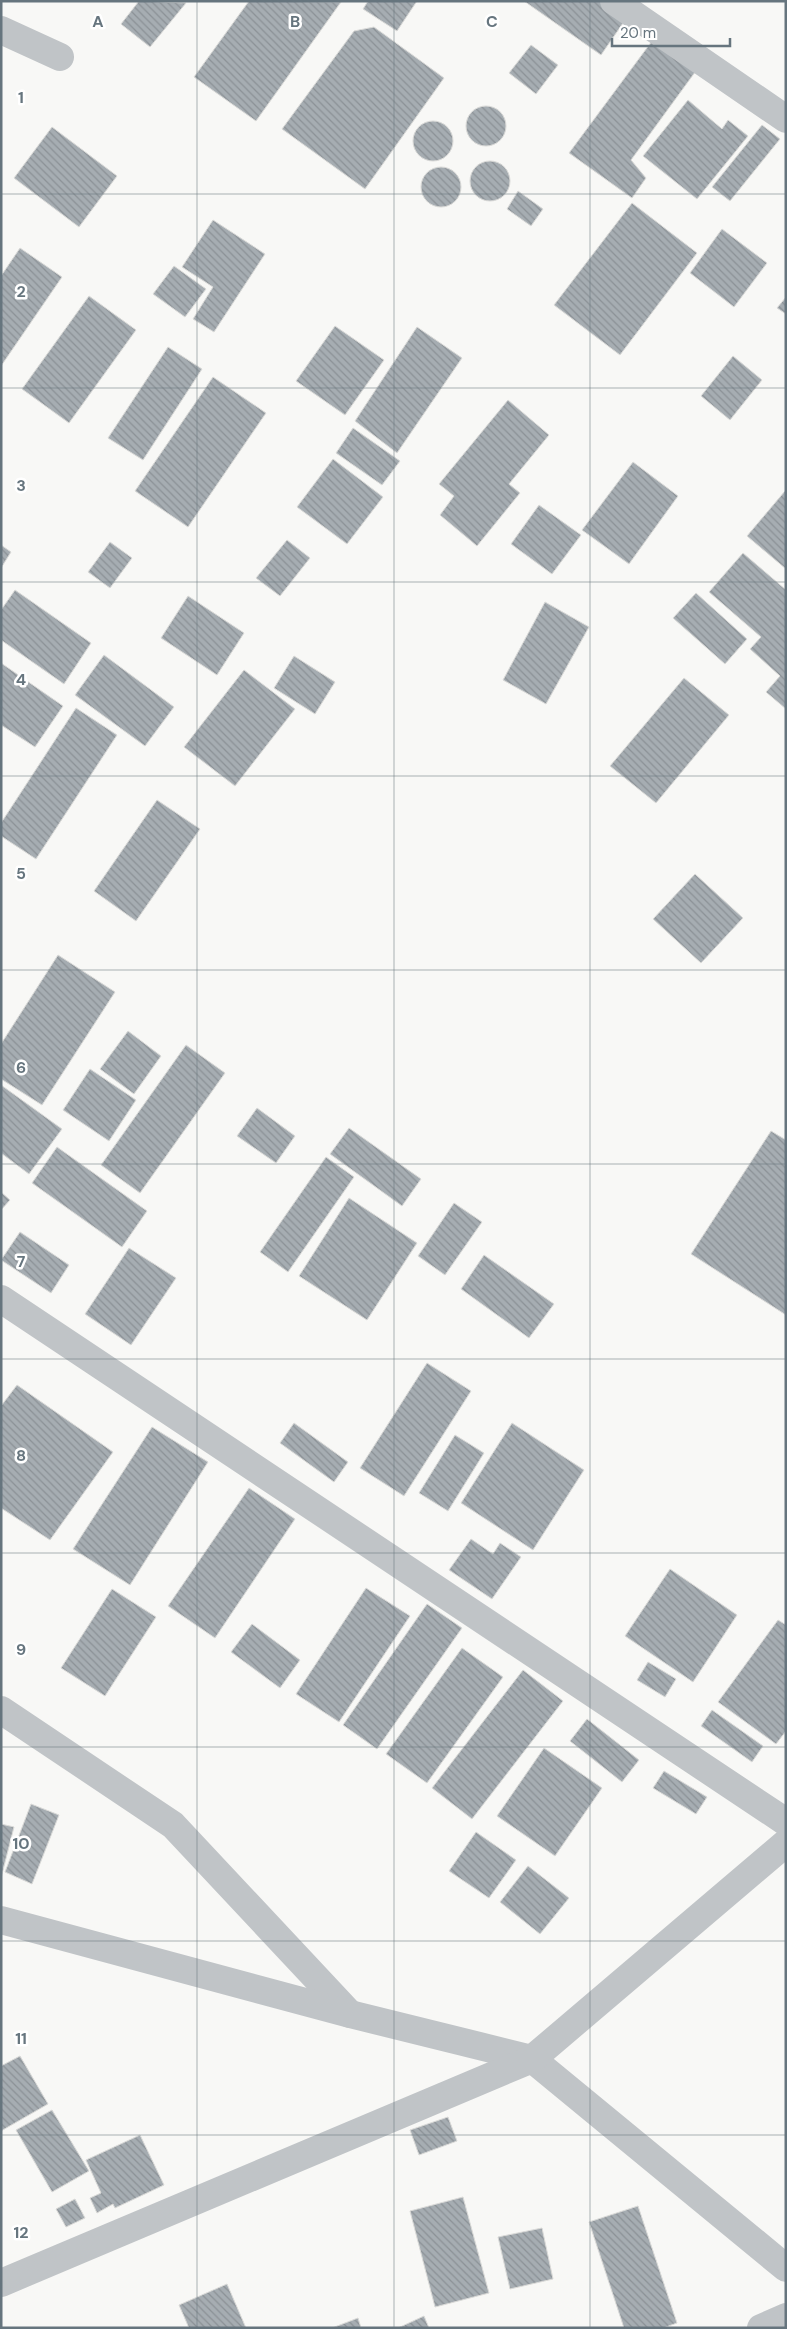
<svg xmlns="http://www.w3.org/2000/svg" width="787" height="2329" viewBox="0 0 787 2329" font-family="'DM Sans',sans-serif">
<defs>
<pattern id="building-back-hatch" width="6" height="6" patternUnits="userSpaceOnUse" patternTransform="scale(1.25)"><rect width="6" height="6" fill="#a6adb2"/><path d="M-1 5l2 2M0 0l6 6M5-1l2 2" fill="none" stroke="#8b9196"/></pattern>
</defs>
<rect width="100%" height="100%" fill="#f8f8f6"/>
<g fill="url(#building-back-hatch)" stroke="#dadad8">
<polygon points="139,1 186,3 150,47 121,24"/>
<polygon points="249,1 341,2 256,121 194,77"/>
<polygon points="368,1 417,1 397,31 363,9"/>
<polygon points="524,1 612,1 630,13 601,55"/>
<polygon points="374,27 444,78 365,189 282,129 354,31"/>
<polygon points="658,33 701,64 631,160 646,178 632,198 569,153"/>
<polygon points="531,45 558,65 536,94 509,73"/>
<polygon points="688,100 722,129 728,120 748,136 697,199 643,156"/>
<circle cx="486" cy="126" r="20"/>
<circle cx="433" cy="141" r="20"/>
<polygon points="762,125 780,139 730,201 712,187"/>
<polygon points="52,127 117,176 79,227 14,178"/>
<circle cx="490" cy="181" r="20"/>
<circle cx="441" cy="187" r="20"/>
<polygon points="518,191 543,209 531,226 507,209"/>
<polygon points="632,203 697,253 620,355 554,305"/>
<polygon points="213,220 265,254 214,332 193,319 213,287 182,267"/>
<polygon points="722,229 767,263 734,307 690,273"/>
<polygon points="20,248 62,277 1,366 1,276"/>
<polygon points="174,266 206,289 185,317 153,294"/>
<polygon points="89,296 136,330 69,423 22,389"/>
<polygon points="786,297 786,314 777,308"/>
<polygon points="335,326 384,360 345,415 296,381"/>
<polygon points="417,327 462,358 397,453 355,421"/>
<polygon points="168,347 202,369 143,460 108,438"/>
<polygon points="733,356 762,380 730,420 701,396"/>
<polygon points="213,377 266,413 188,527 135,491"/>
<polygon points="508,400 549,435 509,484 520,493 477,546 440,515 454,496 439,484"/>
<polygon points="353,428 400,461 382,485 336,453"/>
<polygon points="333,459 383,497 347,544 297,507"/>
<polygon points="633,462 678,496 629,564 582,530"/>
<polygon points="785,491 786,491 786,569 747,536"/>
<polygon points="539,505 581,535 552,574 511,544"/>
<polygon points="287,540 310,558 280,596 256,578"/>
<polygon points="110,542 132,558 110,588 88,572"/>
<polygon points="1,545 11,552 1,568"/>
<polygon points="743,553 786,590 786,709 766,692 780,676 750,649 761,637 709,592"/>
<polygon points="15,590 91,643 64,684 1,640 1,610"/>
<polygon points="696,593 747,639 725,664 673,618"/>
<polygon points="188,596 244,633 217,675 161,638"/>
<polygon points="545,602 589,627 546,704 503,680"/>
<polygon points="104,655 174,707 145,746 75,695"/>
<polygon points="294,656 335,682 315,714 274,688"/>
<polygon points="1,663 63,706 35,747 1,725"/>
<polygon points="244,670 295,709 235,786 184,747"/>
<polygon points="684,678 729,715 656,803 610,766"/>
<polygon points="76,708 117,735 36,859 1,836 1,823"/>
<polygon points="157,800 200,829 136,921 94,891"/>
<polygon points="695,874 743,918 701,963 653,919"/>
<polygon points="58,955 115,992 42,1105 1,1079 1,1044"/>
<polygon points="128,1031 161,1056 134,1094 100,1069"/>
<polygon points="186,1045 225,1073 140,1193 101,1165"/>
<polygon points="90,1069 136,1100 109,1141 63,1110"/>
<polygon points="1,1085 62,1129 29,1174 1,1153"/>
<polygon points="257,1108 295,1136 276,1163 237,1136"/>
<polygon points="349,1128 421,1179 402,1206 330,1154"/>
<polygon points="771,1131 786,1140 786,1315 691,1254"/>
<polygon points="57,1147 147,1211 122,1247 32,1183"/>
<polygon points="326,1157 354,1177 288,1272 260,1252"/>
<polygon points="1,1192 10,1200 1,1210"/>
<polygon points="349,1198 417,1243 367,1320 299,1276"/>
<polygon points="454,1203 482,1222 445,1275 418,1256"/>
<polygon points="20,1232 69,1265 51,1293 1,1260"/>
<polygon points="129,1248 176,1278 131,1345 85,1314"/>
<polygon points="484,1255 554,1304 529,1338 461,1289"/>
<polygon points="427,1363 471,1391 404,1496 360,1468"/>
<polygon points="17,1385 113,1452 50,1540 1,1508 1,1406"/>
<polygon points="294,1423 348,1462 334,1482 280,1443"/>
<polygon points="512,1423 584,1470 533,1550 461,1503"/>
<polygon points="152,1427 208,1462 130,1585 73,1549"/>
<polygon points="455,1435 484,1453 448,1511 419,1493"/>
<polygon points="249,1488 295,1519 215,1638 168,1606"/>
<polygon points="471,1539 493,1554 500,1543 521,1557 492,1599 449,1570"/>
<polygon points="670,1569 737,1615 693,1682 625,1636"/>
<polygon points="366,1588 410,1616 339,1722 296,1694"/>
<polygon points="112,1589 156,1617 105,1696 61,1668"/>
<polygon points="427,1604 462,1628 377,1749 343,1725"/>
<polygon points="778,1620 786,1625 786,1731 776,1744 718,1702"/>
<polygon points="252,1624 300,1660 280,1688 231,1652"/>
<polygon points="462,1648 503,1677 427,1783 386,1754"/>
<polygon points="648,1662 676,1679 665,1697 637,1680"/>
<polygon points="523,1670 563,1701 472,1819 432,1788"/>
<polygon points="712,1710 763,1746 752,1762 701,1726"/>
<polygon points="587,1719 639,1760 622,1782 570,1741"/>
<polygon points="544,1748 602,1788 555,1856 497,1816"/>
<polygon points="664,1771 707,1797 696,1814 653,1788"/>
<polygon points="31,1804 59,1815 32,1884 5,1872"/>
<polygon points="1,1824 14,1827 1,1878"/>
<polygon points="476,1832 516,1860 489,1898 449,1871"/>
<polygon points="528,1866 569,1898 540,1934 500,1902"/>
<polygon points="20,2056 48,2104 1,2131 1,2066"/>
<polygon points="52,2110 89,2171 52,2192 16,2130"/>
<polygon points="448,2117 457,2141 419,2155 410,2130"/>
<polygon points="140,2135 164,2185 115,2208 113,2204 97,2213 90,2198 101,2193 86,2160"/>
<polygon points="463,2197 489,2293 435,2307 410,2211"/>
<polygon points="75,2199 85,2218 66,2227 56,2209"/>
<polygon points="638,2206 677,2323 663,2328 624,2328 589,2222"/>
<polygon points="542,2228 553,2279 510,2289 498,2237"/>
<polygon points="227,2284 246,2328 189,2328 179,2305"/>
<polygon points="424,2316 429,2328 398,2328"/>
<polygon points="358,2318 361,2328 332,2328"/>
</g>
<g fill="none" stroke-linecap="round" stroke-linejoin="round">
<g stroke="#c0c4c7" stroke-width="28">
<polyline points="614,1 786,119"/>
<polyline points="1,30 60,57"/>
<polyline points="1,1299 786,1822"/>
<polyline points="1,1710 173,1825 350,2014"/>
<polyline points="1,1920 350,2014 532,2059 786,2268"/>
<polyline points="1,2283 532,2059 786,1843"/>
<polyline points="761,2328 786,2317"/>
</g>
</g>
<path fill="none" stroke="#66757e" stroke-width="1" stroke-opacity="0.55" d="M 197,1 L 197,2328M 394,1 L 394,2328M 590,1 L 590,2328M 1,194 L 786,194M 1,388 L 786,388M 1,582 L 786,582M 1,776 L 786,776M 1,970 L 786,970M 1,1164 L 786,1164M 1,1359 L 786,1359M 1,1553 L 786,1553M 1,1747 L 786,1747M 1,1941 L 786,1941M 1,2135 L 786,2135"/>
<g font-size="16" text-anchor="middle" font-weight="bold" fill="#66757e" stroke="#fff" stroke-width="5" stroke-linejoin="round" paint-order="stroke">
<text x="98" y="27">A</text>
<text x="295" y="27">B</text>
<text x="492" y="27">C</text>
<text x="21" y="103">1</text>
<text x="21" y="297">2</text>
<text x="21" y="491">3</text>
<text x="21" y="685">4</text>
<text x="21" y="879">5</text>
<text x="21" y="1073">6</text>
<text x="21" y="1267">7</text>
<text x="21" y="1461">8</text>
<text x="21" y="1655">9</text>
<text x="21" y="1849">10</text>
<text x="21" y="2044">11</text>
<text x="21" y="2238">12</text>
</g>
<rect width="787" height="2329" fill="none" stroke="#66757e" stroke-width="5"/>
<path d="M612 38v8h118v-8" fill="none" stroke="#66757e" stroke-width="2.5"/>
<text x="620" y="38" font-size="15" fill="#66757e" stroke="#ffffff" stroke-width="4" paint-order="stroke">20 m</text>
</svg>
